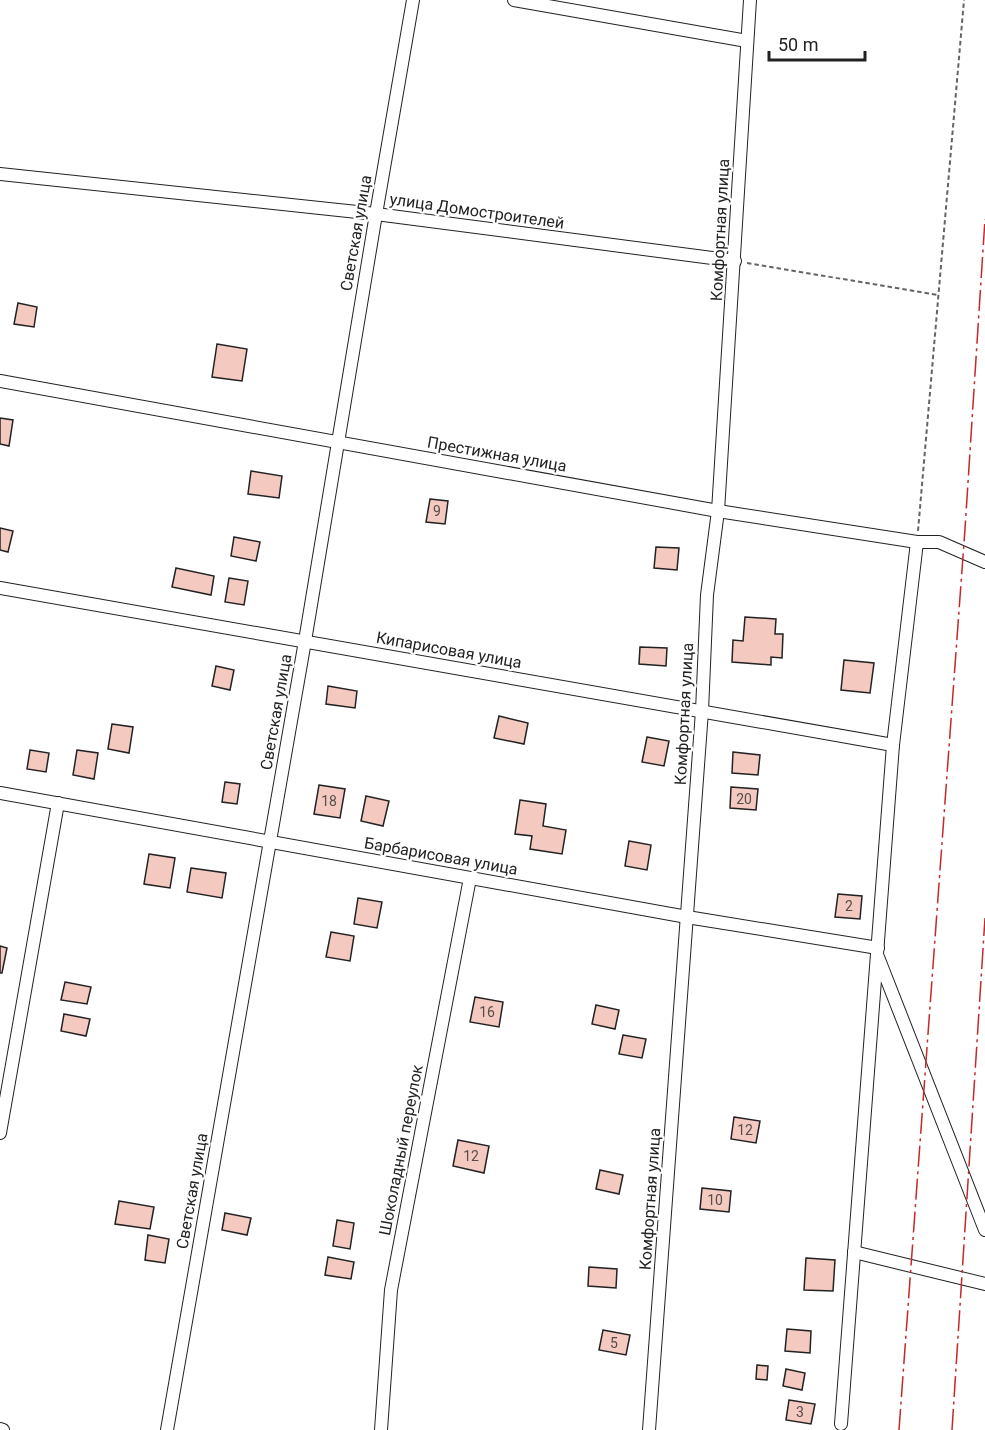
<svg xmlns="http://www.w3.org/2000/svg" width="985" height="1430" viewBox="0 0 985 1430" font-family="Roboto,sans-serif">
<rect width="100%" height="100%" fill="#fff"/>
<g fill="#f3c9c0" stroke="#222" stroke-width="1.5">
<polygon points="18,303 37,307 34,327 14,324"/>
<polygon points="217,344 247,349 242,381 212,377"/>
<polygon points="0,418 13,420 9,446 0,444"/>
<polygon points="251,471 282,476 279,498 248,494"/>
<polygon points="430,499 448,501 445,524 426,522"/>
<polygon points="0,528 13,531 8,552 0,550"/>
<polygon points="234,537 260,542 256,561 231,556"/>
<polygon points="656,547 679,548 677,570 654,568"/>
<polygon points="176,568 214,576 211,595 172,587"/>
<polygon points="229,578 248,581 244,605 225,602"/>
<polygon points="745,617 776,619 775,634 783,634 782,658 771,657 771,665 732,662 733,640 743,641"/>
<polygon points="640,647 667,648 666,666 639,664"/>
<polygon points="844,660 874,663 870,693 841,690"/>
<polygon points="216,666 234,670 230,690 212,686"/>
<polygon points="328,686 357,691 355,708 326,704"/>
<polygon points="499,716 528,723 524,744 494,738"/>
<polygon points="112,724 133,727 129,753 108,749"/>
<polygon points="647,737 669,741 664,766 642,762"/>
<polygon points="30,750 49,753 46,772 27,769"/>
<polygon points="77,750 98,753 94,779 73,775"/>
<polygon points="733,752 760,755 758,775 732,773"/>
<polygon points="225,782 240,784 237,804 222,802"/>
<polygon points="319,785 345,789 340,818 314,814"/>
<polygon points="731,787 758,789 756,810 730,808"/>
<polygon points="366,796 389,801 383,826 361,821"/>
<polygon points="520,800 546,804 543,826 566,830 562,854 530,849 532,836 515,834"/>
<polygon points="629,841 651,845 647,870 625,866"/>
<polygon points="149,854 175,858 170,888 144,884"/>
<polygon points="191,868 226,873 222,898 187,892"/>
<polygon points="838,894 862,896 860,919 835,917"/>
<polygon points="358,898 382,902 377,928 354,924"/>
<polygon points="331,932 354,936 350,961 326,957"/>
<polygon points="0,946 7,948 2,973 0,973"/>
<polygon points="65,982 91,987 87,1004 61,1000"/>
<polygon points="475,997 503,1002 499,1027 470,1022"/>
<polygon points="596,1005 619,1010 615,1029 592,1024"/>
<polygon points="64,1014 90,1019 86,1036 61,1031"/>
<polygon points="623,1035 646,1039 642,1058 619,1054"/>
<polygon points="734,1117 760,1121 756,1143 731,1139"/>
<polygon points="458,1140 489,1146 484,1173 453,1166"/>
<polygon points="600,1170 623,1175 619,1194 596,1189"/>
<polygon points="702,1188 731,1191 729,1212 700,1209"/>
<polygon points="119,1201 154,1207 150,1229 115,1224"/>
<polygon points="225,1213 251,1218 247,1235 222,1230"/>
<polygon points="337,1220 354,1223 350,1249 333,1246"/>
<polygon points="148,1235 169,1239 165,1263 145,1260"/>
<polygon points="328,1257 354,1262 351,1279 325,1275"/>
<polygon points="806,1258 835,1260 833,1291 804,1290"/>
<polygon points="589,1267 617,1269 616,1288 588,1286"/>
<polygon points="787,1329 811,1331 810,1353 785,1351"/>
<polygon points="603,1330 630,1335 626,1355 599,1350"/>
<polygon points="757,1365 768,1366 767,1380 756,1379"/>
<polygon points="786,1369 805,1373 802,1390 783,1386"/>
<polygon points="789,1400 815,1404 811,1424 786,1420"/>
</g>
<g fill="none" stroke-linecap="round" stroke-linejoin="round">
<g stroke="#222" stroke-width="14">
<g id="minor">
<polyline points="514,0 747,41"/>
<polyline points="0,174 376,214 735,261"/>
<polyline points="0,381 718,511 917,542 939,542 985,562"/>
<polyline points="0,588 893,745"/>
<polyline points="0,793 687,917 878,948"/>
<polyline points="878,957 985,1230"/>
<polyline points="0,1133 58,803"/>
<polyline points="854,1252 985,1284"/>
<polyline points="841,1424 893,745 917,542"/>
<polyline points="0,1429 3,1430"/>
<polyline points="167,1430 305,641 376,214 413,0"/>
<polyline points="381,1430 391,1290 470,878"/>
<polyline points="649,1430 702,711 707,595 718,511 750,0"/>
</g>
</g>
<g stroke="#646464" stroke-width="2" stroke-dasharray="4.5 3" stroke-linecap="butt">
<polyline points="747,263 938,295"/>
<polyline points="918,531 964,0"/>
</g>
<use href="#minor" stroke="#fff" stroke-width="12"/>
<g stroke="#c62828" stroke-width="1.5" stroke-dasharray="21 4.5 3 4.5" stroke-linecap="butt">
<polyline points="899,1430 965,529 985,219"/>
<polyline points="952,1430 985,918"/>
</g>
</g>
<g text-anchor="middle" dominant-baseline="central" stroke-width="4.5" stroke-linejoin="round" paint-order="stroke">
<g font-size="14" fill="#564c4a">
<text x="437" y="511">9</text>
<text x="744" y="799">20</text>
<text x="329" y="801">18</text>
<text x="849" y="906">2</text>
<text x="487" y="1012">16</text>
<text x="745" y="1130">12</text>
<text x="471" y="1156">12</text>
<text x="715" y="1200">10</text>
<text x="614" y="1343">5</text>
<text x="800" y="1412">3</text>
</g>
<g font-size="16" fill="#222" stroke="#fff">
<text transform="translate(477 211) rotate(8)">улица Домостроителей</text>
<text transform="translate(720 230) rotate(-87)">Комфортная улица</text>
<text transform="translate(356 233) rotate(-80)">Светская улица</text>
<text transform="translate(497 454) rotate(10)">Престижная улица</text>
<text transform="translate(449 650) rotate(10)">Кипарисовая улица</text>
<text transform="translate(276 712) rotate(-80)">Светская улица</text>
<text transform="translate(684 714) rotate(-87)">Комфортная улица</text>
<text transform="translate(441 856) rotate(10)">Барбарисовая улица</text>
<text transform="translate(401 1150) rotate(-79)">Шоколадный переулок</text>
<text transform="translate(192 1191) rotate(-80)">Светская улица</text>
<text transform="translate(650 1199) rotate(-86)">Комфортная улица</text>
</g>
</g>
<path d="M769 51v9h96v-9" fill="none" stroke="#222222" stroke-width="3"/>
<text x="778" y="51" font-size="18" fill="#222222" stroke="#ffffff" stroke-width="4.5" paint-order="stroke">50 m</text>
</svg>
